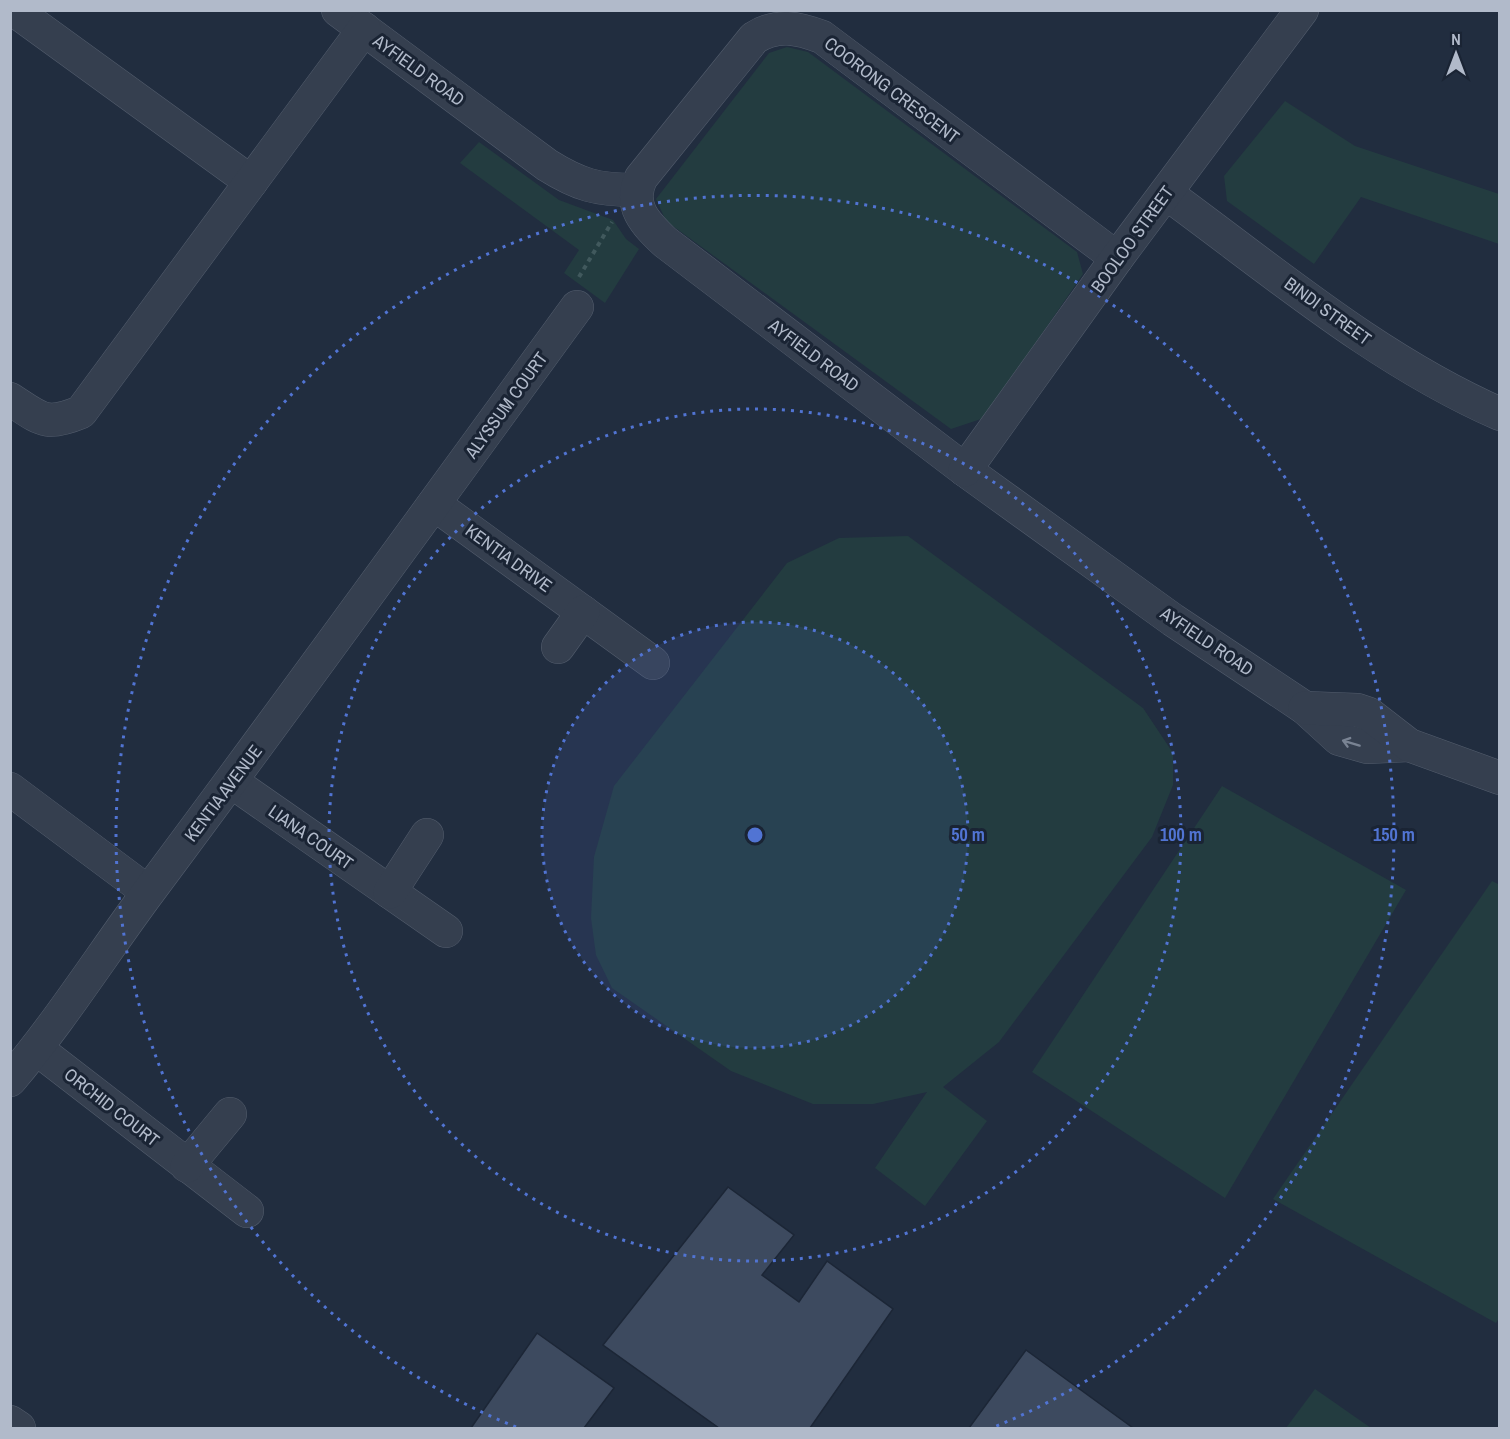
<svg xmlns="http://www.w3.org/2000/svg" width="1510" height="1439" viewBox="0 0 1510 1439" font-family="'Archivo Narrow',sans-serif">
<rect width="100%" height="100%" fill="#212d3f"/>
<g fill="#233c40">
<polygon points="787,47 808,52 1077,252 1083,274 984,418 951,429 666,221 656,199 769,53"/>
<polygon points="1285,101 1355,146 1499,194 1499,244 1361,197 1314,264 1227,201 1224,176"/>
<polygon points="479,142 559,200 613,220 626,239 639,249 605,303 564,273 579,250 460,163"/>
<polygon points="908,536 1143,708 1173,753 1173,785 1152,837 999,1042 943,1087 987,1121 925,1206 875,1168 927,1092 873,1104 813,1104 731,1071 612,988 596,955 591,918 594,857 614,786 787,563 839,538"/>
<polygon points="1222,786 1406,890 1225,1198 1032,1072"/>
<polygon points="1492,881 1500,885 1500,1317 1496,1323 1273,1199"/>
<polygon points="1315,1389 1371,1428 1286,1428"/>
</g>
<g fill="#3d4a5f" stroke="#1c2636" stroke-width="1.5">
<polygon points="728,1187 794,1235 762,1275 799,1302 827,1261 893,1309 810,1428 719,1428 603,1345"/>
<polygon points="537,1333 614,1388 584,1428 471,1428"/>
<polygon points="1026,1350 1133,1428 969,1428"/>
</g>
<g fill="none" stroke-linecap="round" stroke-linejoin="round">
<g stroke="#535d6d" stroke-width="34">
<g id="minor">
<polyline points="14,10 251,182"/>
<path d="M 338,10 L 547,165 C 579,185 597,190 635,190"/>
<path d="M 1166,193 C 1273,271 1377,360 1500,414"/>
<path d="M 1117,258 L 822,37 C 798,28 777,23 754,38 L 641,178 C 628,206 645,223 665,242 L 965,470 L 1173,620 L 1305,708 L 1339,739 L 1367,747 L 1409,745"/>
<path d="M 10,399 C 41,419 45,427 81,412 L 364,29"/>
<polyline points="965,470 1117,258 1302,10"/>
<polyline points="434,504 653,663"/>
<polyline points="558,647 583,612"/>
<polyline points="1305,708 1357,710 1369,714 1409,745 1500,778"/>
<polyline points="232,782 446,931"/>
<polyline points="10,789 148,892"/>
<polyline points="390,892 427,835"/>
<polyline points="37,1049 247,1211"/>
<path d="M 10,1080 C 61,1020 103,953 150,890 C 294,697 435,502 577,307"/>
<polyline points="187,1166 230,1114"/>
<polyline points="10,1422 19,1428"/>
</g>
</g>
<polyline stroke="#41595d" stroke-width="4" stroke-dasharray="4.5 4.5" stroke-linecap="butt" points="579,277 612,222"/>
<use href="#minor" stroke="#353f4f" stroke-width="33"/>
</g>
<defs><path id="oneway-shaft" d="M-6 0H5M1.5-3L5.5 0L1.5 3" fill="none" stroke-width="1.6" stroke-linecap="round" stroke-linejoin="round" transform="scale(1.5)"/></defs>
<use stroke="#798393" href="#oneway-shaft" transform="translate(1351 743) rotate(-163)"/>
<circle cx="755" cy="835" r="213" fill="#5174d3" fill-opacity=".12"/>
<g fill="none" stroke="#5174d3" stroke-width="3" stroke-dasharray="3 6">
<circle cx="755" cy="835" r="213"/>
<circle cx="755" cy="835" r="426"/>
<path d="M516 1427A639 639 0 1 1 994 1427"/>
</g>
<g text-anchor="middle" dominant-baseline="central" stroke-width="6" stroke-linejoin="round" paint-order="stroke">
<g font-size="18" fill="#b1baca" stroke="#1a2434">
<text transform="translate(419 70) rotate(36)">AYFIELD ROAD</text>
<text transform="translate(892 90) rotate(37)">COORONG CRESCENT</text>
<text transform="translate(1132 239) rotate(-54)">BOOLOO STREET</text>
<text transform="translate(1328 311) rotate(36)">BINDI STREET</text>
<text transform="translate(814 355) rotate(37)">AYFIELD ROAD</text>
<text transform="translate(506 405) rotate(-54)">ALYSSUM COURT</text>
<text transform="translate(509 558) rotate(36)">KENTIA DRIVE</text>
<text transform="translate(1207 641) rotate(34)">AYFIELD ROAD</text>
<text transform="translate(223 793) rotate(-53)">KENTIA AVENUE</text>
<text transform="translate(311 837) rotate(35)">LIANA COURT</text>
<text transform="translate(112 1107) rotate(38)">ORCHID COURT</text>
</g>
</g>
<circle cx="755" cy="835" r="9" fill="#5174d3" stroke="#1a2434" stroke-width="3"/>
<g font-size="18" text-anchor="middle" font-weight="bold" fill="#5174d3" stroke="#1a2434" stroke-width="6" stroke-linejoin="round" paint-order="stroke">
<text x="968" y="841">50 m</text>
<text x="1181" y="841">100 m</text>
<text x="1394" y="841">150 m</text>
</g>
<rect width="1510" height="1439" fill="none" stroke="#b1baca" stroke-width="24"/>
<g transform="translate(1456 54)" stroke="#1a2434" stroke-width="4.5" paint-order="stroke">
<path d="M0-4.5L10 22L0 15L-10 22Z" fill="#b1baca"/>
<text y="-9" font-size="16" font-weight="bold" text-anchor="middle" fill="#b1baca">N</text>
</g>
</svg>
